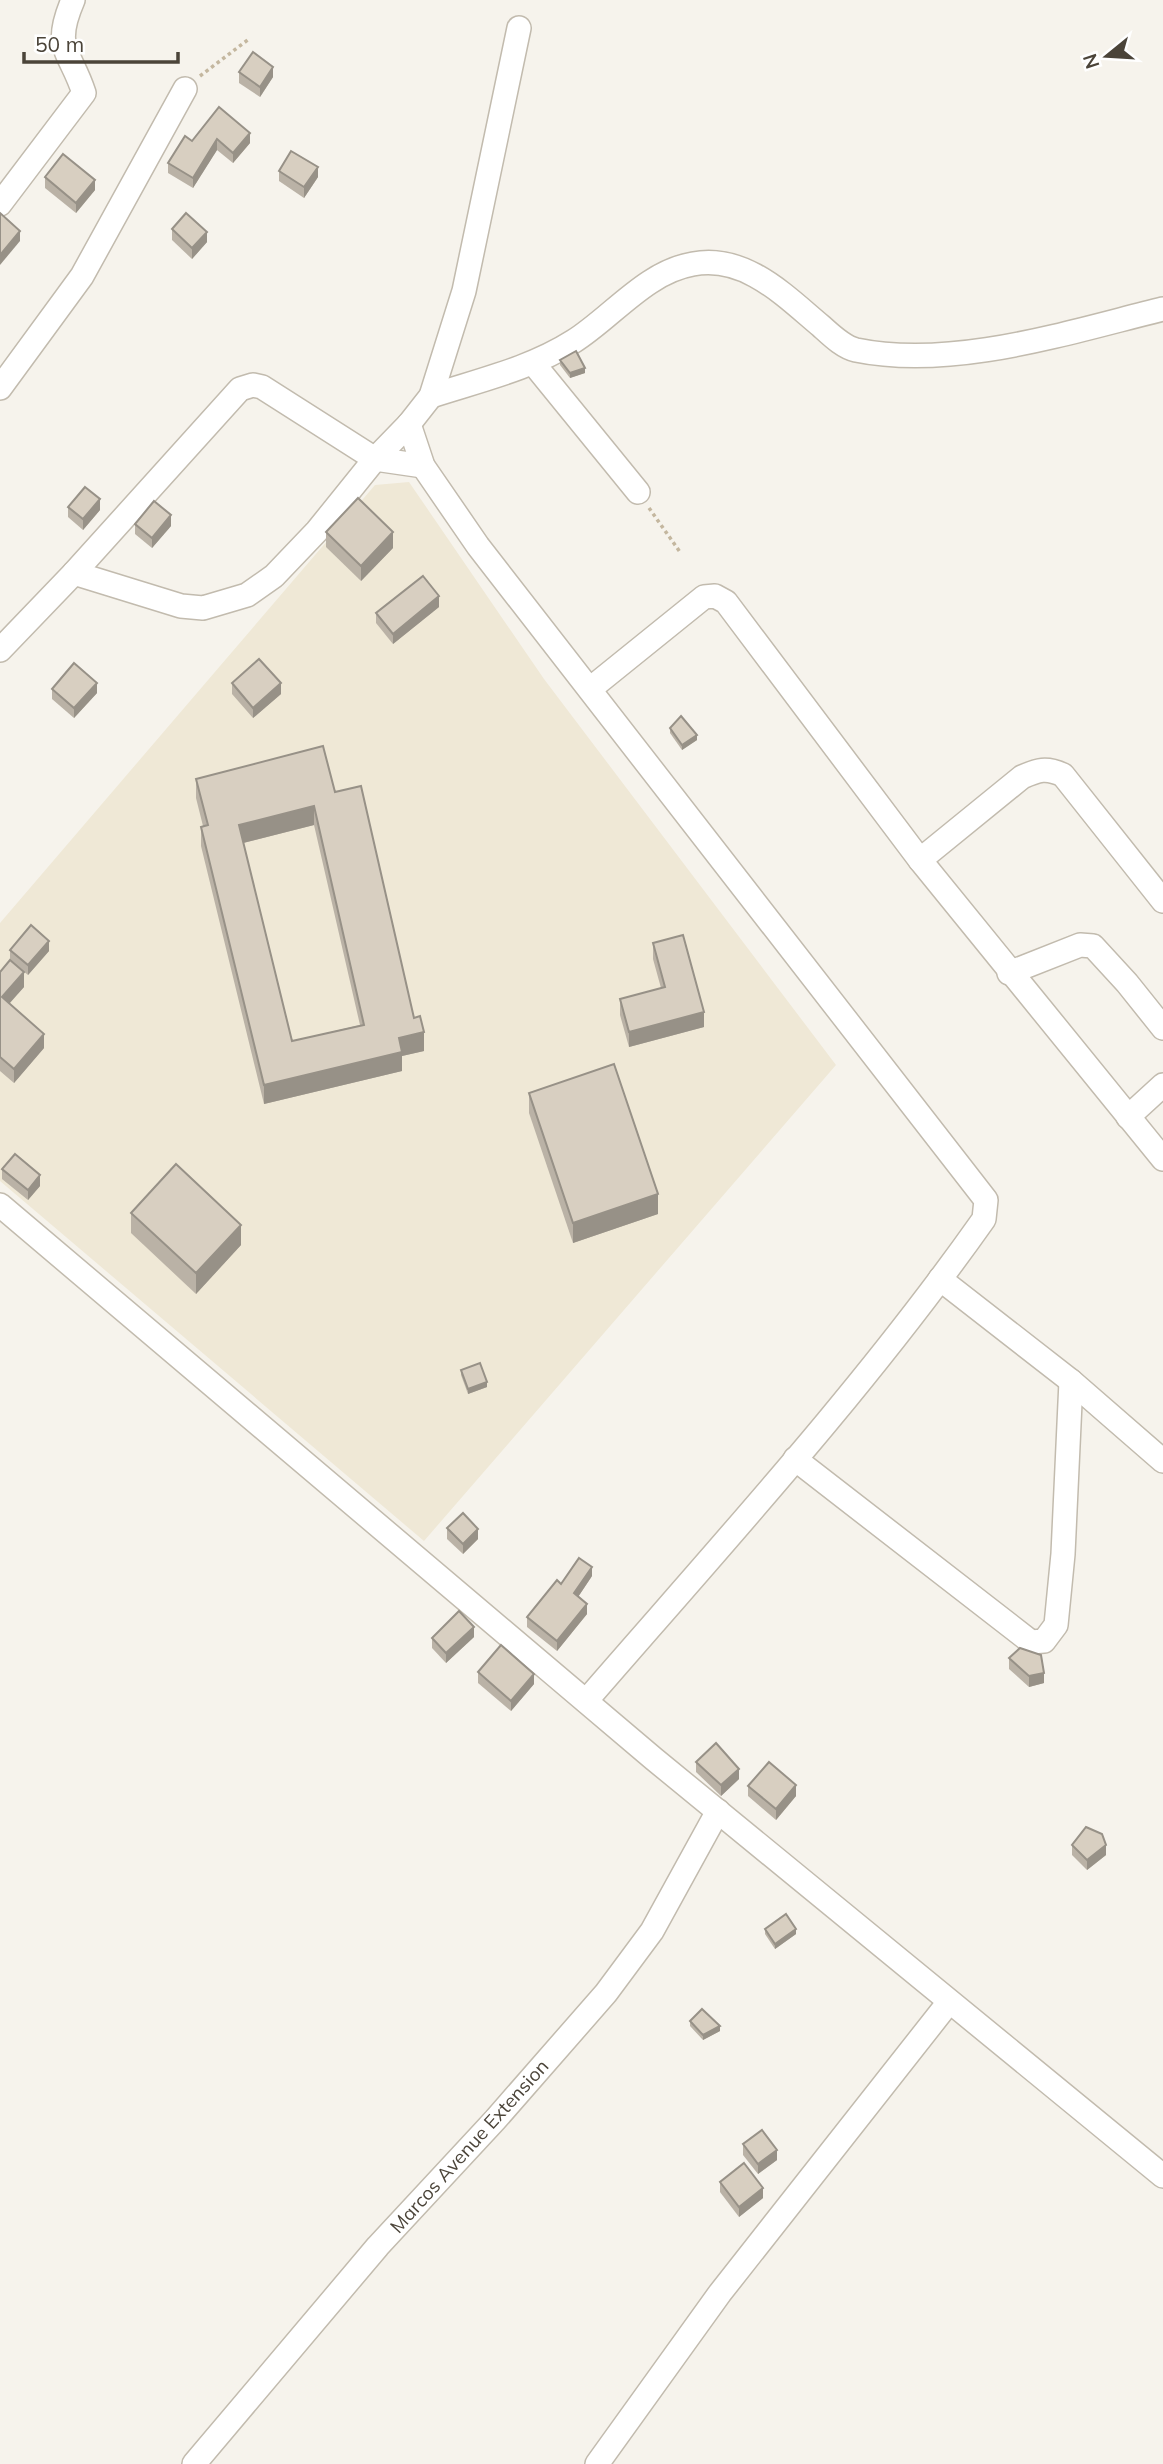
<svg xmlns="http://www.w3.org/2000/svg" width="1163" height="2464" viewBox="0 0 1163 2464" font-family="Mulish,sans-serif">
<rect width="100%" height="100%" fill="#f6f3ec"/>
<polygon fill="#efe8d6" points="409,482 544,679 836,1065 424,1541 0,1181 0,923 375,485"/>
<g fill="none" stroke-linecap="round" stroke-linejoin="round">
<g stroke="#c2bbae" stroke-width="26">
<g id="street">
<path d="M 0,204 L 84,93 C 70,50 52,49 73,0"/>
<polyline points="533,363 638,492"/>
<polyline points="0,388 82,276 185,89"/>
<path d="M 431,396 C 480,380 530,369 574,341 C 612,317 646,272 693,264 C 745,254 785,296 821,326 C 831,335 843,347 856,350 C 953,370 1069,332 1163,309"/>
<path d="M 409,424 L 423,466 L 478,546 L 986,1200 L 984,1219 C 864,1389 722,1544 586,1701"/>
<polyline points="74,573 240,389 253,385 262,387 375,459 423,466"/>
<polyline points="0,650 74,573 181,606 203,608 247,595 274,576 317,531 375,459 409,424 431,396 464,291 519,28"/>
<polyline points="590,689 704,597 715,596 726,602 920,860 1163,1159"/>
<path d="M 920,860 L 1022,777 C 1038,770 1046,767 1063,775 L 1163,901"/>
<polyline points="1009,973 1080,945 1093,946 1127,983 1163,1028"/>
<polyline points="1128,1117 1163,1085"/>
<polyline points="0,1205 654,1759 1163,2176"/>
<polyline points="940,1279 1071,1381 1163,1461"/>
<polyline points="795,1459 1031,1642 1044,1641 1056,1625 1063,1554 1071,1381"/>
<polyline points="194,2464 378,2246 495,2120 606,1993 652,1931 718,1811"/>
<polyline points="597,2464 720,2293 949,2002"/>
</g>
</g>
<g stroke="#c4b79f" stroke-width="3.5" stroke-dasharray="3.5 3.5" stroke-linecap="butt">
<polyline points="200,76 249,39"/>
<polyline points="649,508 680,552"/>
</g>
<use href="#street" stroke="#fff" stroke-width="23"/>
</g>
<g fill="#bab2a6" fill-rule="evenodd">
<polygon points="239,72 273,77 260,97 239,83"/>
<polygon points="219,107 250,143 233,163 217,150 193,188 168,173 168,163 192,141"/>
<polygon points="279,171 318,177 304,198 279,181"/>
<polygon points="45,177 95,190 76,213 45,188"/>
<polygon points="172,229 207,242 192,259 172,240"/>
<polygon points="560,360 585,373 570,378 560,365"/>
<polygon points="68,507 100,510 83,530 68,517"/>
<polygon points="135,524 171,526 152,548 135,534"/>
<polygon points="326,532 393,548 361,581 326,547"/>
<polygon points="439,607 393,644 376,623 376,613"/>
<polygon points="232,683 281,694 253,718 232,694"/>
<polygon points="52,689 97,693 74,718 52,699"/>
<polygon points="670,728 697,740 682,750 670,733"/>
<path d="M 196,779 L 335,792 L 414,1018 L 424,1051 L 402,1056 L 402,1071 L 264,1104 L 201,846 L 201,827 L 203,826 L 196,798 ZM 314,825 L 360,1025 L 292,1041 L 243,843 Z"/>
<polygon points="653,943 704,1027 629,1047 620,1015 620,999 661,988 653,959"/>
<polygon points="10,950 49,951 28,975 10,960"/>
<polygon points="0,972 24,987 9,1003 44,1048 14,1083 0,1071"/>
<polygon points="529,1093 658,1214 573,1243 529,1113"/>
<polygon points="2,1169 40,1186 28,1200 2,1179"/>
<polygon points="131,1213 241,1245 196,1294 131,1233"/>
<polygon points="461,1370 487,1387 468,1394 461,1375"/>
<polygon points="447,1528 478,1539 463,1554 447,1539"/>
<polygon points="592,1576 578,1597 587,1614 557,1651 527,1627 527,1617 561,1584"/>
<polygon points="474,1637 446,1663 432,1648 432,1638"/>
<polygon points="1009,1658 1044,1683 1029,1687 1009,1669"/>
<polygon points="478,1672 534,1684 511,1711 478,1683"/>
<polygon points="696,1762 739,1779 721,1796 696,1772"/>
<polygon points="748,1786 796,1796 776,1820 748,1796"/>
<polygon points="1072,1845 1106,1855 1087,1870 1072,1855"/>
<polygon points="765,1929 796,1934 775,1949 765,1934"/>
<polygon points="690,2021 720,2031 703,2040 690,2026"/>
<polygon points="743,2144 777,2160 758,2174 743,2155"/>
<polygon points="720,2182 763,2198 739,2217 720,2192"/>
</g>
<g fill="#979187">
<polygon points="273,67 273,77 260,97 260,87"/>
<polygon points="250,133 250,143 233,163 233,153"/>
<polygon points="217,139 217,150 193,188 193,178"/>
<polygon points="318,167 318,177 304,198 304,187"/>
<polygon points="95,180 95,190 76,213 76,203"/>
<polygon points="20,231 20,241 0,265 0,255"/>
<polygon points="207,232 207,242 192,259 192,248"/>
<polygon points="585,368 585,373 570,378 570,373"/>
<polygon points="100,499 100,510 83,530 83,519"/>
<polygon points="171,515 171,526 152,548 152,538"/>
<polygon points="393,532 393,548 361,581 361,566"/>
<polygon points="439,596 439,607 393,644 393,634"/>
<polygon points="97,683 97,693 74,718 74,708"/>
<polygon points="281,683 281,694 253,718 253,708"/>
<polygon points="697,735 697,740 682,750 682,745"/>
<polygon points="314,806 314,825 239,844 239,825"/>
<polygon points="49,941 49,951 28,975 28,965"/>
<polygon points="24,972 24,987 2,1012 2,997"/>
<polygon points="704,1012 704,1027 629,1047 629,1032"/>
<polygon points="424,1032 424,1051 402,1056 402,1071 264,1104 264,1085 399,1038"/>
<polygon points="44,1034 44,1048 14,1083 14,1069"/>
<polygon points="40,1175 40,1186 28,1200 28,1190"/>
<polygon points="658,1194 658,1214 573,1243 573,1223"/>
<polygon points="241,1225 241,1245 196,1294 196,1273"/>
<polygon points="487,1382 487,1387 468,1394 468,1389"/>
<polygon points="478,1529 478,1539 463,1554 463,1544"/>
<polygon points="592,1567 592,1576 574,1603 574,1593"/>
<polygon points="587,1604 587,1614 557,1651 557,1641"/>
<polygon points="474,1627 474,1637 446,1663 446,1653"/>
<polygon points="1044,1673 1044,1683 1029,1687 1029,1676"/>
<polygon points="534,1674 534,1684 511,1711 511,1701"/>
<polygon points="739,1769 739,1779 721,1796 721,1785"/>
<polygon points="796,1785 796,1796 776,1820 776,1809"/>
<polygon points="1106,1845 1106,1855 1087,1870 1087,1860"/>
<polygon points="796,1929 796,1934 775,1949 775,1944"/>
<polygon points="720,2026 720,2031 703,2040 703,2035"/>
<polygon points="777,2150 777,2160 758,2174 758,2164"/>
<polygon points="763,2188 763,2198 739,2217 739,2207"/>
</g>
<g fill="#d8cfc1" stroke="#979187" stroke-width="2" fill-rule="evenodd">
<polygon points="253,52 273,67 260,87 239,72"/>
<polygon points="219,107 250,133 233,153 217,139 193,178 168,163 185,136 192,141"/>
<polygon points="291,151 318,167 304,187 279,171"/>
<polygon points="63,154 95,180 76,203 45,177"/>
<polygon points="0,213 20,231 0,255"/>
<polygon points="186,213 207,232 192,248 172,229"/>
<polygon points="576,351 585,368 570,373 560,360"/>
<polygon points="85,487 100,499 83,519 68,507"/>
<polygon points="358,498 393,532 361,566 326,532"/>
<polygon points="154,501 171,515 152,538 135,524"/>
<polygon points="423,576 439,596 393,634 376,613"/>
<polygon points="259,659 281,683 253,708 232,683"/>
<polygon points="74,663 97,683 74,708 52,689"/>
<polygon points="681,716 697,735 682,745 670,728"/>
<path d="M 323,746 L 335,792 L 361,786 L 414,1018 L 420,1016 L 424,1032 L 399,1038 L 402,1052 L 264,1085 L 201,827 L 208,825 L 196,779 ZM 314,806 L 364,1025 L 292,1041 L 239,825 Z"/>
<polygon points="31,925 49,941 28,965 10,950"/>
<polygon points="683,935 704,1012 629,1032 620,999 665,987 653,943"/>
<polygon points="10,960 24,972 2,997 44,1034 14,1069 0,1057 0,972"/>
<polygon points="614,1064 658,1194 573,1223 529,1093"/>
<polygon points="15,1154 40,1175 28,1190 2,1169"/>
<polygon points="176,1164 241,1225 196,1273 131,1213"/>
<polygon points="480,1363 487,1382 468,1389 461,1370"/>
<polygon points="463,1513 478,1529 463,1544 447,1528"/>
<polygon points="579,1558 592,1567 574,1593 587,1604 557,1641 527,1617 557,1580 561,1584"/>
<polygon points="459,1611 474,1627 446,1653 432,1638"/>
<polygon points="501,1645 534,1674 511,1701 478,1672"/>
<polygon points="1020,1648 1041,1655 1044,1673 1029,1676 1009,1658"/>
<polygon points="716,1743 739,1769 721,1785 696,1762"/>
<polygon points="769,1762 796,1785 776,1809 748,1786"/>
<polygon points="1086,1827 1102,1834 1106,1845 1087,1860 1072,1845"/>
<polygon points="786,1914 796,1929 775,1944 765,1929"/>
<polygon points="702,2009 720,2026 703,2035 690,2021"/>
<polygon points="762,2130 777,2150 758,2164 743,2144"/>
<polygon points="744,2163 763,2188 739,2207 720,2182"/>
</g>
<g text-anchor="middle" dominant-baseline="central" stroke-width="6" stroke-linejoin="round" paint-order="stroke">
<g font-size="19" fill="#4b4439" stroke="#fff">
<text transform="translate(469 2146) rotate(-48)">Marcos Avenue Extension</text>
</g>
</g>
<g transform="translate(1107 56) rotate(252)" stroke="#ffffff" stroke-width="5" paint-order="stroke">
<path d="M0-5L12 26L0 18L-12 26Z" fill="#4b4439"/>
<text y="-10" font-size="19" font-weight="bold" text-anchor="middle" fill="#4b4439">N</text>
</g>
<path d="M24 52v10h154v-10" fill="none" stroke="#4b4439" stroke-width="3.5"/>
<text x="35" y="52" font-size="21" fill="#4b4439" stroke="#ffffff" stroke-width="5" paint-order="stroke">50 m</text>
</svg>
